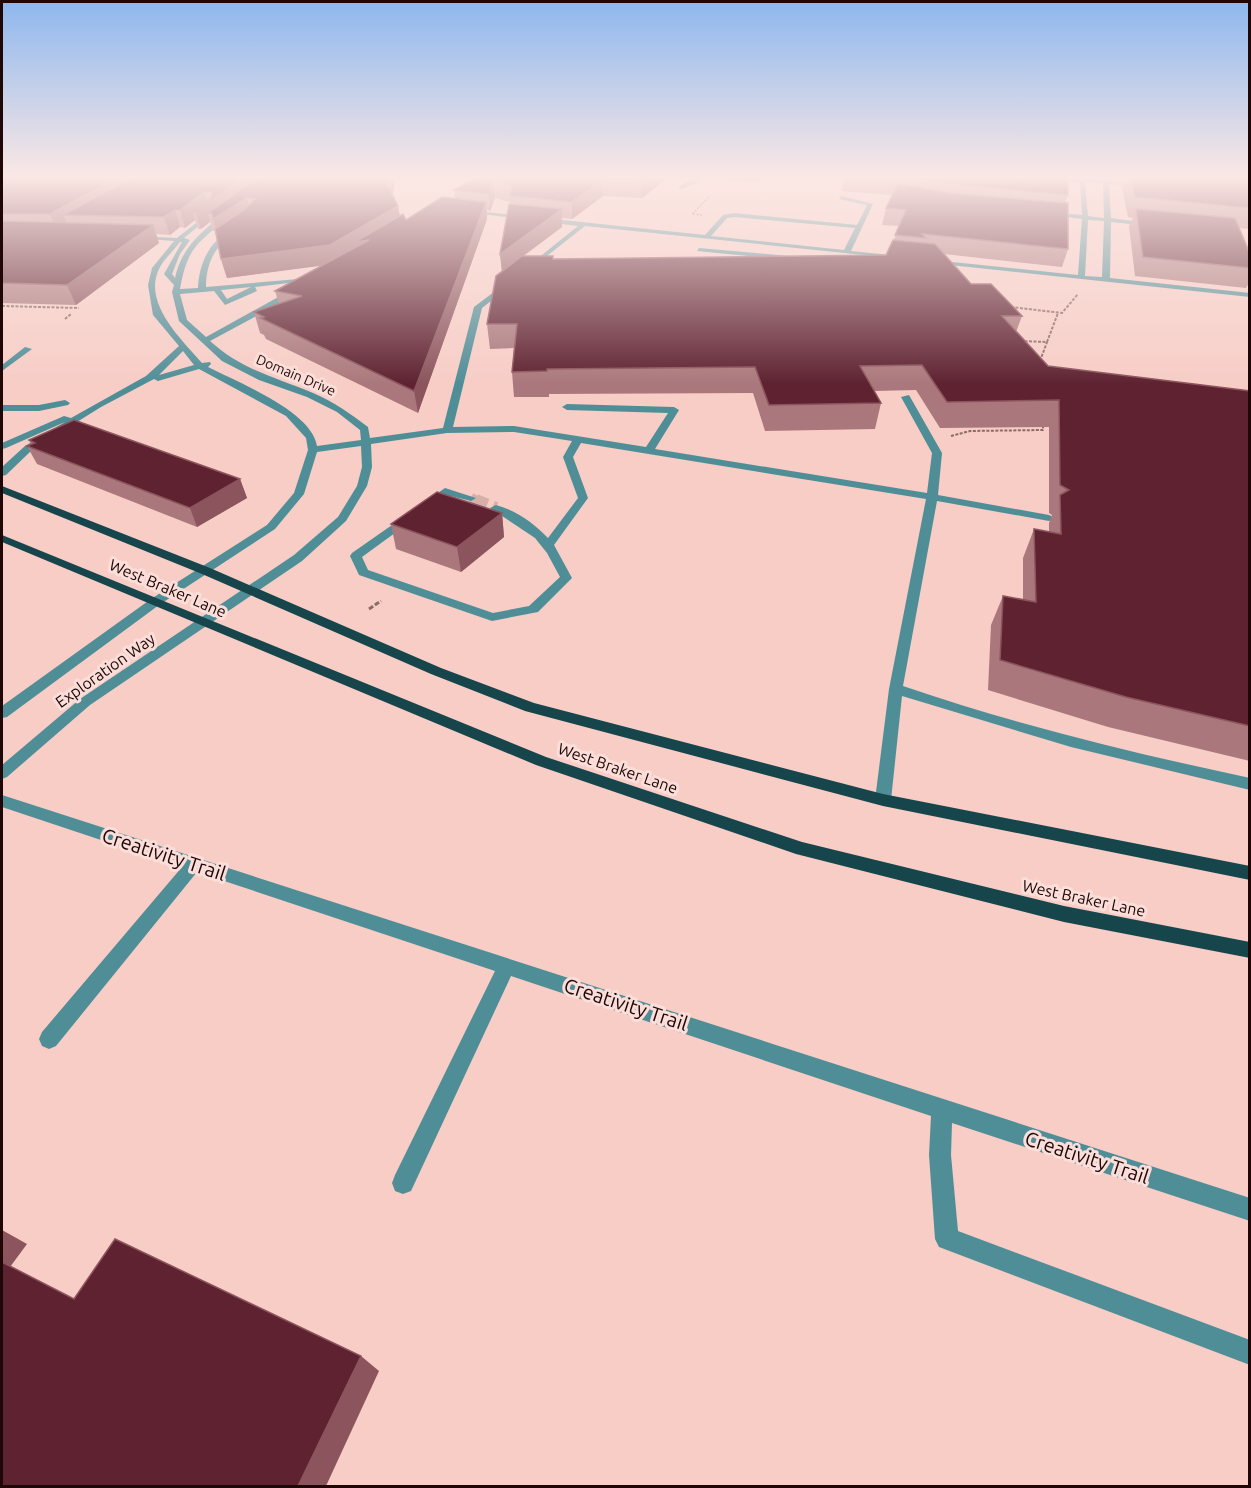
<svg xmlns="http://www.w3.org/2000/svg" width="1251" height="1488" viewBox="0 0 1251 1488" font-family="Ubuntu,sans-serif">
<rect width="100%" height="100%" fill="#f7cdc6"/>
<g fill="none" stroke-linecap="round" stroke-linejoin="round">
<polyline stroke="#d6afa9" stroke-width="10" stroke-dasharray="10 4.5" stroke-linecap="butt" points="471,498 480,502"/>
<polyline stroke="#d6afa9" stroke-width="12" stroke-dasharray="12 6" stroke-linecap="butt" points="476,500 496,508"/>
<polyline stroke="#8b6b67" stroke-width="1.5" stroke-dasharray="2 1.5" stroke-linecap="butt" points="702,215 692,214 710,196"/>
<g stroke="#8b6b67" stroke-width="2" stroke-dasharray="3 1.5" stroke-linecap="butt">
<polyline points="2,306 79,308"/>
<polyline points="1011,307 1062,313 1078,294"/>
<polyline points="65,319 71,314"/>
<polyline points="1020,341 1047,342 1058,313"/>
<polyline points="1040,361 1047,342"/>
<polyline points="951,436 970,431 1043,430 1043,422"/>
</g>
<polyline stroke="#8b6b67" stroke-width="3" stroke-dasharray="5 2" stroke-linecap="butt" points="369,609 381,601"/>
<g fill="#4f8e97" fill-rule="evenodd">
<polygon points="463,176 499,178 496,180"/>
<polygon points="699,176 705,176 697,183 681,189 678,187"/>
<path d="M 1013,176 L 1079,178 L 1080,176 L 1084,176 L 1085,179 L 1103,180 L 1103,176 L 1107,176 L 1108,180 L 1144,183 L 1142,186 L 1109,184 L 1111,218 L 1153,224 L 1150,226 L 1111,222 L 1110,278 L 1250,293 L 1250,297 L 931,263 L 933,260 L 1078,275 L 1082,219 L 1045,214 L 1048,212 L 1082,215 L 1080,182 ZM 1085,182 L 1103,183 L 1104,218 L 1088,216 ZM 1088,220 L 1104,221 L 1102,277 L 1085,276 Z"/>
<path d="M 841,196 L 873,204 L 851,251 L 891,255 L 893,258 L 585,226 L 529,270 L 527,267 L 578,226 L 465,212 L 468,210 L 705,235 L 723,215 L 734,213 L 857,225 L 867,205 L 839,199 ZM 734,217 L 855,228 L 844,250 L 711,236 L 727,218 Z"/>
<path d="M 211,211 L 216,212 L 184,238 L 190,240 L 180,254 L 172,274 L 175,278 C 181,248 202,231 225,213 L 230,214 C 200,244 188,243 180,289 L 198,288 C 199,263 210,239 234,229 L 236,232 C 215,245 206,263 206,287 L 310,278 L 314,280 L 255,287 L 257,291 L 225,305 L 214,291 L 180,294 L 187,320 L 206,337 L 291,290 L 297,290 L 297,294 L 210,341 C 242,370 275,377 313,393 C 334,402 351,414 368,427 L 370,438 L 443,428 L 474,307 L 507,282 L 510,286 L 482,308 L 453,427 L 514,426 L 646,447 L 668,413 L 567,410 L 562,407 L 567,404 L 674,407 L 679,410 L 655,449 L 927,493 L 932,453 L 901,397 L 909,395 L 942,453 L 938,495 L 1049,515 L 1055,518 L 1049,521 L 937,501 L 903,686 C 1017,725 1133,753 1250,778 L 1250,790 L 1071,747 L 902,696 L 891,800 L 889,804 L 877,804 L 875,800 L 889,689 L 926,499 L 581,443 L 573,457 L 588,498 L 554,545 L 572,578 L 538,612 L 492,621 L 359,575 L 350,556 L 352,553 L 445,488 L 476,498 L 471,501 L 447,495 L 362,557 L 368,570 L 493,613 L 529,606 L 560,577 L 547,553 L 535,538 L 490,508 L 496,505 C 515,510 534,523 548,538 L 578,498 L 563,457 L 572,441 L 514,432 L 447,433 L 371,444 L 372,467 L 367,486 L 346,521 L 302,561 L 90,705 L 7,777 L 2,779 L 2,765 L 80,699 L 294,555 L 338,517 L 357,486 L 362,467 L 361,446 L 317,452 L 304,494 L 275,529 L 159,605 L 7,717 L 2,718 L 2,706 L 151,599 L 267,525 L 294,493 L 308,450 L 306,438 L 286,416 L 199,369 L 158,381 L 154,379 L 101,407 L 32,450 L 6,475 L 2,476 L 2,467 L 25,446 L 65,422 L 6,448 L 2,449 L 2,443 L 64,416 L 71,418 L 146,376 L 179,346 L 153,315 L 148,285 L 152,268 L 174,241 L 133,238 L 136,236 L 177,238 ZM 180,242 L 182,242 L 164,274 L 174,285 L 172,292 L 179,321 L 222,361 L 259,380 L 307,397 L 337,412 L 360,430 L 361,440 L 317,446 C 312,411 237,382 208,367 L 211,364 L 210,362 L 202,363 C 181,339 141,302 160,267 C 165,258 174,250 180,242 ZM 251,287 L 227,299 L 221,290 ZM 183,351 L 194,365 L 159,375 Z"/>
<polygon points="699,248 789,256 792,258 789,260 697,251"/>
<polygon points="25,347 32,349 2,371 2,365"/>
<polygon points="65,400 70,403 68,405 39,411 2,411 2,405 39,405"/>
<polygon points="2,795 1250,1198 1250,1221 952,1123 951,1155 958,1231 1250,1340 1250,1365 939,1247 935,1239 929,1155 931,1116 511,976 411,1191 403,1194 395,1191 392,1183 395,1175 495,971 197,872 56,1046 49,1049 42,1046 39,1039 42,1032 182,867 2,807"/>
</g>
<g fill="#17454c" fill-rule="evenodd">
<polygon points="2,486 210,568 441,668 534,703 883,794 1250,866 1250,880 883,806 525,711 431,674 202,574 2,493"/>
<polygon points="2,535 546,757 802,842 1064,906 1250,942 1250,958 1064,922 796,854 536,765 2,542"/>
</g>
</g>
<g fill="#aa787c">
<polygon points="2,176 396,176 392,195 398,206 400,216 406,220 455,199 454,190 479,176 699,176 691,178 670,176 642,198 603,196 572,219 562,218 562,227 523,256 553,259 886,255 894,240 899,226 882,225 886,208 892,195 842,191 845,176 842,176 1068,176 1068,195 1065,203 1068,249 1062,267 944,254 971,284 1022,316 1016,332 1048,366 1250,391 1250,761 1108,727 988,690 991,625 1003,596 1023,600 1023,558 1034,529 1049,532 1049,523 1052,515 1049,513 1049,427 940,428 916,390 874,391 881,403 875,429 765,431 753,393 549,394 549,397 514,397 512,372 514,348 490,349 487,324 502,271 500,254 511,204 510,202 495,198 490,211 487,210 487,219 418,413 266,339 264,335 260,333 254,312 279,304 275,291 323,265 227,278 221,259 215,231 213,231 210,222 201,229 198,229 195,220 185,228 180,227 170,235 156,234 159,243 76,305 2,303"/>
<polygon points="705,176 763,176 756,182 705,179"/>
<polygon points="1123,176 1250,176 1250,229 1239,228 1250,254 1250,281 1246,288 1135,276 1129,226 1133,218 1128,217 1122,188 1125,180"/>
<polygon points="29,440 240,479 247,498 197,527 37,464 27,446 31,444"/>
<polygon points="502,513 504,537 461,572 396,549 391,524"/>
</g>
<g fill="#8c555e">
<polygon points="121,176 155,176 63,215 68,226 58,232 50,214"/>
<polygon points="245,176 271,176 247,198 252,215 218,237 212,214 208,213 210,222 201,229 195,212 193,212 195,220 185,228 180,210 204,192 208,203"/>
<polygon points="390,176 396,176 391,203 388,186"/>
<polygon points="650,176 670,176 642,198 642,181"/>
<polygon points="757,176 763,176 756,182"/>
<polygon points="901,176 897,193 893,195 896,179"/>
<polygon points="602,180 603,196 572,219 572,202"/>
<polygon points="493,181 495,198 490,211 489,194"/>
<polygon points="486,202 487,219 418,413 414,391"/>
<polygon points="398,206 401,223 334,264 227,278 221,259"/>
<polygon points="562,209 562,227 502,272 500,254"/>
<polygon points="175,210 180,227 170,235 164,217"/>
<polygon points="153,225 159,243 76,305 67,285"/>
<polygon points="240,479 247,498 197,527 190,508"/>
<polygon points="502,513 504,537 461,572 457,547"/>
<polygon points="2,1230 27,1244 10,1267 2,1262"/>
<polygon points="361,1356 379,1371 326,1486 298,1486"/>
</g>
<g fill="#5e2231" stroke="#8c555e" stroke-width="1.5">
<polygon points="2,176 121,176 50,214 2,214"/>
<polygon points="134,176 245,176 195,212 193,212 211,198 212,192 204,192 180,210 175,210 164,217 63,215"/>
<polygon points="260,176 390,176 388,186 398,206 330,245 221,259 215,229 244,210 255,199 247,198 213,219 212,214 208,213"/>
<polygon points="479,176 650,176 642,181 602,180 572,202 510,196 512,186 493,181 489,194 454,190"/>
<polygon points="854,176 1068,176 1068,195 949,184 901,176 896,179"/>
<polygon points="1130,176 1250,176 1250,208 1135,197"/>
<polygon points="898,183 949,193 1068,203 1068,249 922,234 926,238 895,235 906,210 886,208"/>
<polygon points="442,197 486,202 414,391 260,318 264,317 254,312 302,296 275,291 369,240 355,242 403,214 406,220"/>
<polygon points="509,204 562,209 500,254"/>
<polygon points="1136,209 1235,218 1250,254 1250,268 1143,257"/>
<polygon points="2,221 153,225 67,285 2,283"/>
<polygon points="893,240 935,244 971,284 991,284 1022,316 1002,316 1048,366 1250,391 1250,726 1126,697 1000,660 1003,596 1036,602 1034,529 1061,534 1060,495 1069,490 1060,485 1059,400 947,402 922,365 860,366 881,403 769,405 755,367 547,369 547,371 512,372 517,324 487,324 496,276 522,256 553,256 553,259 886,255"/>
<polygon points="74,420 240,479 190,508 27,446 35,443 29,440"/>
<polygon points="437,492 502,513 457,547 391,524"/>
<polygon points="115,1239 361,1356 298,1486 2,1486 2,1262 74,1299"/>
</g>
<linearGradient id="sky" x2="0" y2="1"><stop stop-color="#8db7ee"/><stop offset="0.46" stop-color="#fbe8e5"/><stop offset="1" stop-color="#fbe8e5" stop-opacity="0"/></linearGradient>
<rect width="1251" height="384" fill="url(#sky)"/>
<g text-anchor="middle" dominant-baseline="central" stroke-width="6" stroke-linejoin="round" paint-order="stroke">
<g font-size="14" fill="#1e0706" stroke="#fbded9">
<text transform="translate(296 375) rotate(23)">Domain Drive</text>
</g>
<g font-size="16" fill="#1e0706" stroke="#fbded9">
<text transform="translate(168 588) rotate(23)">West Braker Lane</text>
<text transform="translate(105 670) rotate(-35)">Exploration Way</text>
<text transform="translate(618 768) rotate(19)">West Braker Lane</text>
<text transform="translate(1084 898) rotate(12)">West Braker Lane</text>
</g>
<g font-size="20" fill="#1e0706" stroke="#fbded9">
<text transform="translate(164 854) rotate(18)">Creativity Trail</text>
<text transform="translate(626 1004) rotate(18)">Creativity Trail</text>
<text transform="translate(1087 1157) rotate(18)">Creativity Trail</text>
</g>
</g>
<rect width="1251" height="1488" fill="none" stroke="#1e0706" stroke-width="6"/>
</svg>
